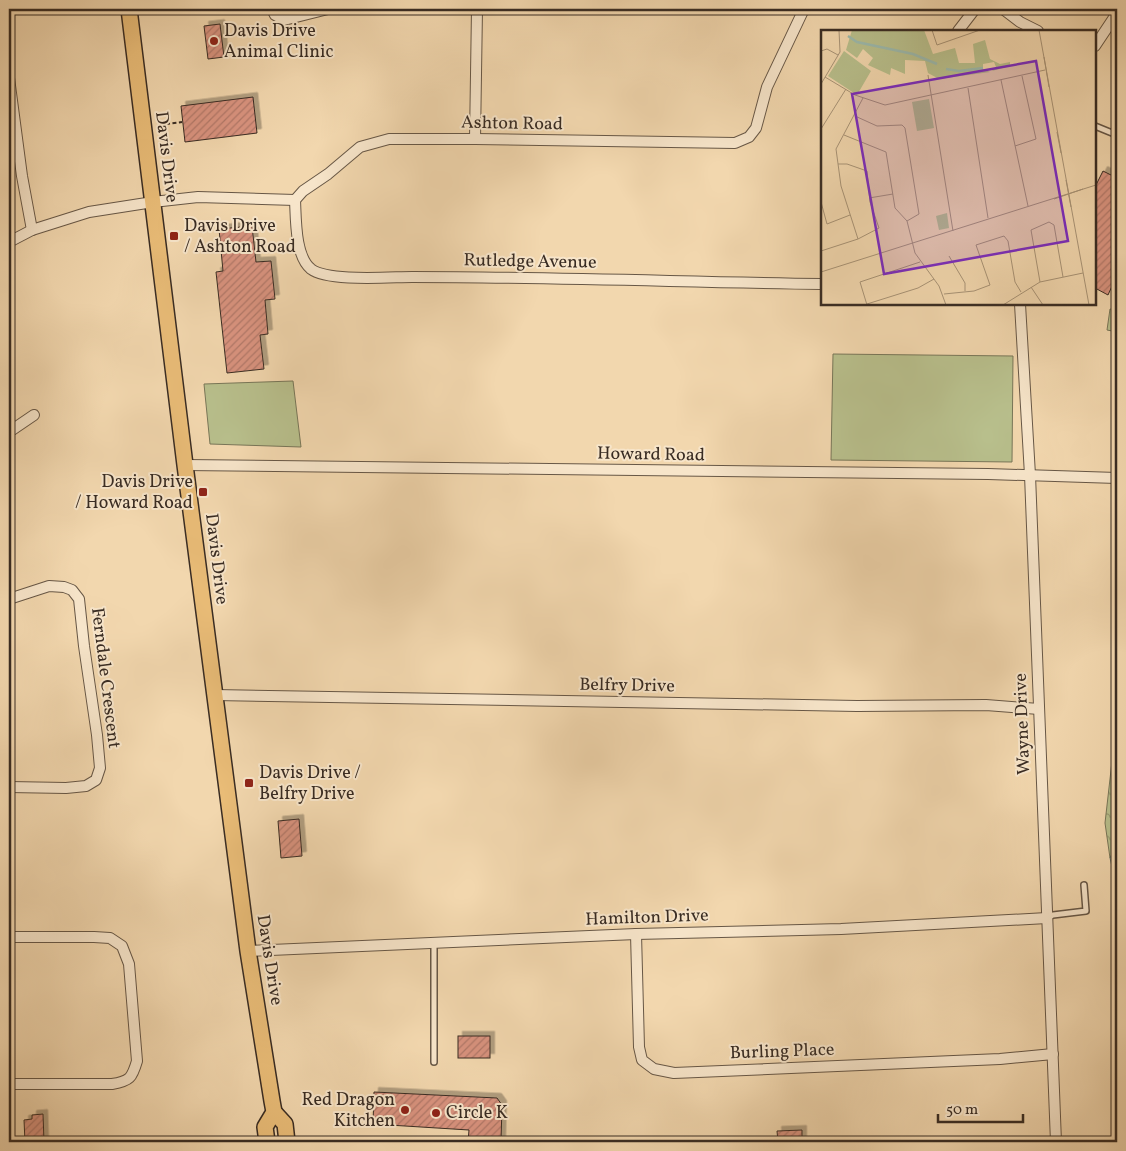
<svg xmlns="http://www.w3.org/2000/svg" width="1126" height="1151" viewBox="0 0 1126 1151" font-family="Vollkorn,serif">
<defs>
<pattern id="forest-crowns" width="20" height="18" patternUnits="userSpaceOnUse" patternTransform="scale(1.25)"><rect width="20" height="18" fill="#b8bf8c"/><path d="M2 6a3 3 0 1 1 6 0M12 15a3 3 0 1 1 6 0" fill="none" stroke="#979b72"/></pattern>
<pattern id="building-hatch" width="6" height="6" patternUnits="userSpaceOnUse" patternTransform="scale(1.25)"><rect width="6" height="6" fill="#d9937f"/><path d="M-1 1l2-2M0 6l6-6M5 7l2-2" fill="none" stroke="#b17868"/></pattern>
<filter id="shadow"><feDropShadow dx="4.5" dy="-4.5" stdDeviation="0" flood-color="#0004"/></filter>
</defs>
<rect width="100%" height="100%" fill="#f2d7ae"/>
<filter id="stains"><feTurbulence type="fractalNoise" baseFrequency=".004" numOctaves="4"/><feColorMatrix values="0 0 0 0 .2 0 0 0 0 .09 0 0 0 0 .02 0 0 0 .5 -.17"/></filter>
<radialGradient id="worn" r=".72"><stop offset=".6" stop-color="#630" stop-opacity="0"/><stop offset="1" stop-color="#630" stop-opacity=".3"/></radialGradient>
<polygon fill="url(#forest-crowns)" stroke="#787658" points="1117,657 1117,845 1110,858 1105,823 1115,735"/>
<g fill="#b8bf8c" stroke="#787658">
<polygon points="1110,309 1117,310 1117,332 1107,330"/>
<polygon points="833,354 1013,356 1012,462 831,460"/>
<polygon points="293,381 301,447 210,444 204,384"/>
</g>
<polygon fill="#9bb9ac" stroke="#748175" points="1117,845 1117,877 1113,871 1110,858"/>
<g fill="url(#building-hatch)" stroke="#392c23" filter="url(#shadow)">
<polygon points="220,24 224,57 208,59 204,26"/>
<polygon points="253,97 257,133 185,142 181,106"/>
<polygon points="1103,171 1117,178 1117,275 1108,295 1095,288 1095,187"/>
<polygon points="252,226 256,262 271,261 275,299 265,300 268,334 260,335 264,369 227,373 216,272 223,271 219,229"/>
<polygon points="299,819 302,856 281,858 278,821"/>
<rect x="458" y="1036" width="32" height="22"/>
<polygon points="374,1092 497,1098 502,1105 501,1142 468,1142 469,1130 373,1124"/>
<polygon points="43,1114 44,1141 25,1142 24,1120 32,1119 32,1115"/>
<polygon points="802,1130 802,1142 778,1142 777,1131"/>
</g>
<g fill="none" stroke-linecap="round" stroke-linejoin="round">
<g stroke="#675746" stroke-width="8">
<g id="lane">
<polyline points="1095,126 1117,135"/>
<polyline points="1047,918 1053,915 1086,911 1084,885"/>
<polyline points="434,943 434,1062"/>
</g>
</g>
<g stroke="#675746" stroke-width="12">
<g id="street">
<polyline points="272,9 275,15 284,20 328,9"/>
<polyline points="1003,9 1020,22 1038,31"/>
<polyline points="958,31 975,9"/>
<polyline points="1095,46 1117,13"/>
<polyline points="9,78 22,176 32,230"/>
<polyline points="475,139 477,9"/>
<polyline points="295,200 303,191 328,174 360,147 389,139 475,139 735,143 749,137 756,128 767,87 804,9"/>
<path d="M 295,200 C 296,219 295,256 311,269 C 328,282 390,277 412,277 C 549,277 686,282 822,284"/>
<polyline points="9,242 32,230 89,212 153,202 198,197 295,200"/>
<polyline points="1020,304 1030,475 1056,1142"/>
<polyline points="9,432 34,415"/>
<polyline points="185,465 988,474 1117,478"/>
<polyline points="9,599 49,586 64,587 72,590 79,599 84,646 97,735 100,768 96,780 86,786 66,788 9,787"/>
<polyline points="215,695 857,706 986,705 1039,709"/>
<polyline points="636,934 639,1047 642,1060 654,1069 674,1073 1000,1059 1053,1054"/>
<path d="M 9,937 L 94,937 L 110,938 L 122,946 L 129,964 L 137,1061 C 132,1078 130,1081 112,1084 L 9,1084"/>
<polyline points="248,951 636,934 841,929 1047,918"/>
</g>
</g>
<g stroke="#392c23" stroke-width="18">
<g id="primary">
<polyline points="129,9 185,465 248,951 272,1101 274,1112 265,1127 267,1142"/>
<polyline points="274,1112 285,1124 287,1142"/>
</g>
</g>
<polyline stroke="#392c23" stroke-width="2" stroke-dasharray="4 2.5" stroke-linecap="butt" points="166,124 182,122"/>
<use href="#lane" stroke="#f7e5ca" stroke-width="5"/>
<use href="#street" stroke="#f7e5ca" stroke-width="10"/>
<use href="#primary" stroke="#e9bc77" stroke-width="15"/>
</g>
<g fill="#8f2418" stroke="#f7e5ca" stroke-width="2">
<circle cx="214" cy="41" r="5"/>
<rect x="169" y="231" width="10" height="10" rx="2.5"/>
<rect x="198" y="487" width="10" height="10" rx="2.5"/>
<rect x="244" y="778" width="10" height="10" rx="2.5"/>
<circle cx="405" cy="1110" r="5"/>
<circle cx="436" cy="1113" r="5"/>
</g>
<g text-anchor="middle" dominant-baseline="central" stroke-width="4" stroke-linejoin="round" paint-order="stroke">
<g font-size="18" fill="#392c23" stroke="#f7e5ca" text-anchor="start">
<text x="224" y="31">Davis Drive<tspan x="224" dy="21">Animal Clinic</tspan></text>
<text x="184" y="226">Davis Drive<tspan x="184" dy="21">/ Ashton Road</tspan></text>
<text x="193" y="482" text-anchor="end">Davis Drive<tspan x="193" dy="21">/ Howard Road</tspan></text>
<text x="259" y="773">Davis Drive /<tspan x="259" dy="21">Belfry Drive</tspan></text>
<text x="395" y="1100" text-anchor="end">Red Dragon<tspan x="395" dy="21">Kitchen</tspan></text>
<text x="446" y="1113">Circle K</text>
</g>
<g font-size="18" fill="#392c23" stroke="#f7e5ca">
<text transform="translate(512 124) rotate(1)">Ashton Road</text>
<text transform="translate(166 157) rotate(83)">Davis Drive</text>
<text transform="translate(530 262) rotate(1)">Rutledge Avenue</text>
<text transform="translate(651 455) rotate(1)">Howard Road</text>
<text transform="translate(216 559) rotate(83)">Davis Drive</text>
<text transform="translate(105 678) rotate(83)">Ferndale Crescent</text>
<text transform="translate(627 686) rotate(1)">Belfry Drive</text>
<text transform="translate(1023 724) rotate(-92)">Wayne Drive</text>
<text transform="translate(647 918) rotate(-2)">Hamilton Drive</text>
<text transform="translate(269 960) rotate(81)">Davis Drive</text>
<text transform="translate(782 1052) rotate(-2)">Burling Place</text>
</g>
</g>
<g transform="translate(821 30)">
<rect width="275" height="275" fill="#f2d7ae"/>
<path d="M 31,0 L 103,0 L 112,24 L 134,18 L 138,33 L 154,33 L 152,14 L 164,10 L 169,29 L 179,34 L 189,32 L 189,36 L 171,41 L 175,37 L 173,32 L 162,34 L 162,39 L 169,42 L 118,49 L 107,43 L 104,31 L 84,30 L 84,44 L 70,38 L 69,45 L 47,35 L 52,28 L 42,19 L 36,28 L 25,20 Z" fill="#b8bf8c"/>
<path d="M 23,21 L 50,41 L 36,65 L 7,46 ZM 108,69 L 113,98 L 96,101 L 91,72 ZM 126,183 L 128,198 L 118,200 L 115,186 Z" fill="#b8bf8c"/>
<path fill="none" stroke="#9bb9ac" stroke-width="2.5" d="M 27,6 L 36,12 L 92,24 L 116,34M 125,39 L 138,41 L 162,38"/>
<path fill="none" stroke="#a89376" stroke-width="1" d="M 111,0 L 116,15 L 159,0M 218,0 L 268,275M 0,21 L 6,19 L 17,25M 223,27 L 228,57M 107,45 L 132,201M 4,47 L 34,65 L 64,75 L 224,40M 180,50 L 207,176M 0,54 L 19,22 L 18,0M 147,58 L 167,188M 34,86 L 56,96 L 81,95 L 84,98 L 98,184 L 86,191M 0,99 L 25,59M 236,102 L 240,123M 23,105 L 65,122 L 74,178 L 86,191 L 94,223 L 118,256 L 125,275M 194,116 L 215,109 L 201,46M 245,150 L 250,177M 48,168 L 72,164M 233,169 L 262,159M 0,172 L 6,194 L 29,185M 37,209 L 20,156 L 15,119 L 42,68M 0,221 L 37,209 L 58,198 L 49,172 L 46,141 L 26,134 L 17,134M 128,226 L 144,253 L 144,261M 0,242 L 275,155M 219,252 L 210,200 L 228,192 L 233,195 L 242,247M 210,257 L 222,275M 123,264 L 153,261 L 169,255 L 155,215 L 183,206 L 187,211 L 194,252 L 200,262M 46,274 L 97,258 L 113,249M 46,275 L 39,252 L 99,232M 182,275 L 219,252 L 262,243"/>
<path fill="#7b2cbf" fill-opacity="0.15" stroke="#7b2cbf" stroke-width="2.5" d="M 215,31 L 247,211 L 63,244 L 31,64 Z"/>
<rect width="275" height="275" fill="none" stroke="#392c23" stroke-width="2.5"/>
</g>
<rect width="1126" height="1151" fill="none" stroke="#f2d7ae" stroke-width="30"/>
<rect x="10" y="10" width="1106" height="1131" fill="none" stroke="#392c23" stroke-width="2.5"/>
<rect x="15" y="15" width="1096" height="1121" fill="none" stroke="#392c23"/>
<path d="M938 1114v8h85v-8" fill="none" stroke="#392c23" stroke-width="2.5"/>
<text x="946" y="1114" font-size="15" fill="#392c23" stroke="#f7e5ca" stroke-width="4" paint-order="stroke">50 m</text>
<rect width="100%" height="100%" filter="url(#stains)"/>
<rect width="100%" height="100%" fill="url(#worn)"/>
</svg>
